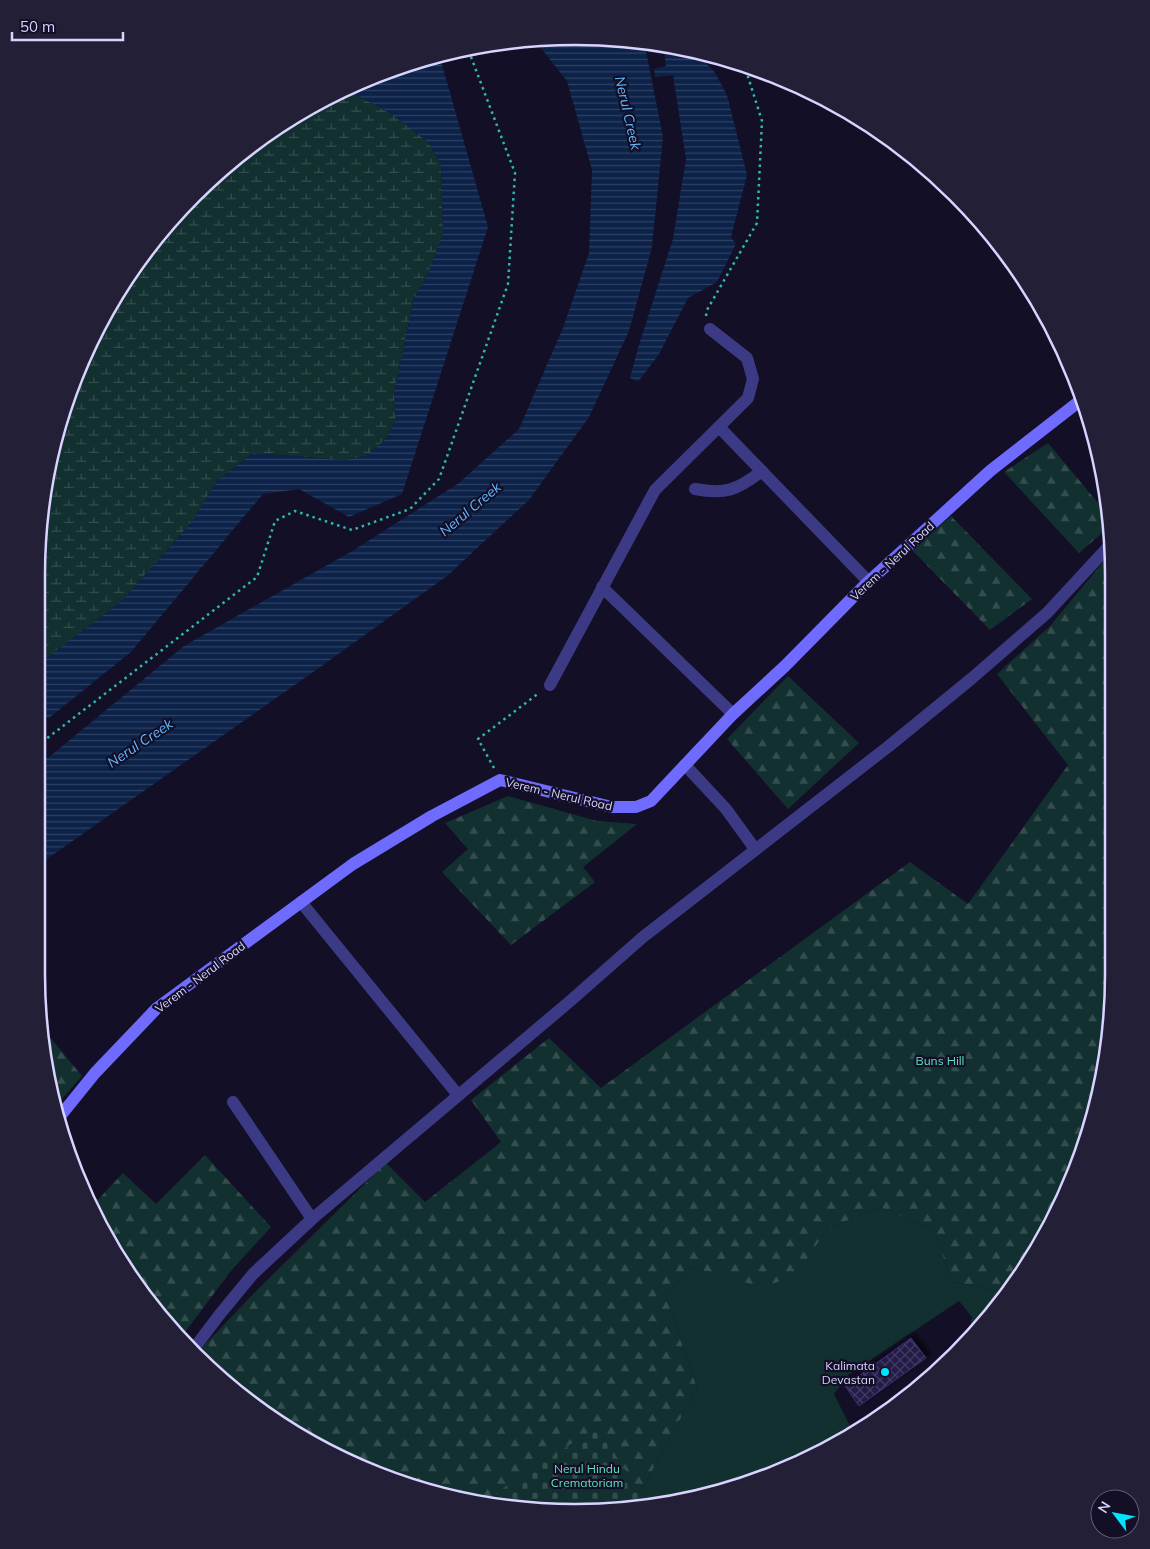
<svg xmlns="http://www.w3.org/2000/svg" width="1150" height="1549" viewBox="0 0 1150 1549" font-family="Mulish,sans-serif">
<defs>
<pattern id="forest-firs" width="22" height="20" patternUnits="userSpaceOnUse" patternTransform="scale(1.25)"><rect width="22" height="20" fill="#12302f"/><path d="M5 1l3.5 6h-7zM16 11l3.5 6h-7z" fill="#344d4e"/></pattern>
<pattern id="wetland-marsh" width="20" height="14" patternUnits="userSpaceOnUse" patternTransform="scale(1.25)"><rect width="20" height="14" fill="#12302f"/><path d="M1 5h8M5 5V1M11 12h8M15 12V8" fill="none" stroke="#344d4e"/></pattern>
<pattern id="cemetery-stones" width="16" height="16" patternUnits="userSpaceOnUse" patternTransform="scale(1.25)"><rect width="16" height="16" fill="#12302f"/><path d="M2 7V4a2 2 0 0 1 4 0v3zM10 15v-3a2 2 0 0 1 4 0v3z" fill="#344d4e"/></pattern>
<pattern id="water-rules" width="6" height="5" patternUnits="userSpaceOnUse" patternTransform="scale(1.25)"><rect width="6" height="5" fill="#0c2248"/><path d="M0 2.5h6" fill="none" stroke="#2f4163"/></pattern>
<pattern id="building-cross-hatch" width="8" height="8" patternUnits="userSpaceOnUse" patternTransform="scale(1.25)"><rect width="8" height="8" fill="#241b47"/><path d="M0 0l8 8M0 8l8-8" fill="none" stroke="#433b63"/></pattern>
<filter id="shadow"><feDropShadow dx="4.5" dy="-4.5" stdDeviation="2.5" flood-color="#0009"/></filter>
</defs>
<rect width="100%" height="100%" fill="#130f26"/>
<polygon fill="#12302f" points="880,1207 934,1230 952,1282 997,1290 1008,1290 980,1329 939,1368 939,1360 968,1338 972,1317 959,1301 848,1375 834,1394 853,1432 814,1457 793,1465 707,1490 700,1494 648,1504 640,1493 697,1388 666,1297 688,1267 713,1273 794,1277 827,1229"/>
<g fill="url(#forest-firs)">
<polygon points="1048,443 1109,516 1109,527 1079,553 1004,472"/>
<polygon points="951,516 1032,599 990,630 912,550"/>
<polygon points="1109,555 1113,1010 1085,1147 1042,1243 1008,1290 997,1290 952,1282 934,1230 880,1207 827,1229 795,1277 761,1287 713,1273 688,1267 666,1297 697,1388 640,1493 597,1427 496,1494 503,1505 470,1502 336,1457 220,1379 195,1355 258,1289 386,1163 425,1202 501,1142 471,1100 549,1038 601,1088 910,862 968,904 1068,765 997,674 1050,626"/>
<polygon points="788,676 859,743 788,809 727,739"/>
<polygon points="508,796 597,821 637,824 583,867 595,882 511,945 442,872 468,849 445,823"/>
<polygon points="44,1030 82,1076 54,1108"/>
<polygon points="205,1155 271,1227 230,1272 180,1339 170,1329 109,1244 93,1205 123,1173 156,1204"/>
</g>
<polygon fill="url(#wetland-marsh)" points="339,91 349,91 392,114 429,143 441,164 443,233 427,277 414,298 394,394 396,420 385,440 366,456 344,460 253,453 217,481 191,523 122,601 44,660 37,663 37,540 55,436 77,369 127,276 194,194 247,147"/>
<polygon fill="url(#cemetery-stones)" points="597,1427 648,1504 611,1512 503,1505 496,1493"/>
<g fill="url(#water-rules)">
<polygon points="540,37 644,41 663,137 652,247 629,331 589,417 529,500 447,576 309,675 37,866 37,762 49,757 184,646 354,550 459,483 519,429 563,328 589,253 592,170 567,81 533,38"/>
<polygon points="663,45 696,53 696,54 714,71 727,95 747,175 731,237 736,244 717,282 688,298 659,354 638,382 630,378 638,348 673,239 686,159 673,75 655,77 654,69 666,66"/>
<polygon points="439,54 488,227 402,494 349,517 299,489 263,494 131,652 49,718 37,716 37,663 44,660 122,601 191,523 217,481 253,453 344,460 366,456 385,440 396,420 394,394 414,298 427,277 443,233 441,164 429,143 392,114 349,91 339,91"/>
</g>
<polygon fill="url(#building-cross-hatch)" stroke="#3b2d73" filter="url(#shadow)" points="911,1338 926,1358 859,1406 845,1386"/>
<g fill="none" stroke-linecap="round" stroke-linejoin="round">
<g stroke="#2fb8b0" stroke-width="2.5" stroke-dasharray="2.5 4" stroke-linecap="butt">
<polyline points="706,316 707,310 757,223 762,121 744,64"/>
<polyline points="37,746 257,577 275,521 295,511 352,530 410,509 439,479 508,284 515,173 468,49"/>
<polyline points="494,768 478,739 539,693"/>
<polyline points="894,1407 895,1400"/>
</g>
<g stroke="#3d3a85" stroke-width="12">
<polyline points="719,427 869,582"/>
<path d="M 695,489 C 725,495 737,490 762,471"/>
<polyline points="602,587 733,714"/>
<polyline points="550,685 655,490 748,398 753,379 747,358 710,329"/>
<polyline points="685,765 726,809 755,849"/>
<polyline points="301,902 458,1095"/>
<polyline points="233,1102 312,1219"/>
<polyline points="192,1351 220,1314 253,1274 312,1219 569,1002 643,937 889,746 971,679 1047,613 1109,546"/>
</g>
<polyline stroke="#6f6bff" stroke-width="12" points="57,1120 95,1073 157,1008 353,864 432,816 500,780 612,807 636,807 651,801 733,714 785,666 866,584 990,471 1081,400"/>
</g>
<circle fill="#00e5ff" stroke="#130f26" stroke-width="2" cx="885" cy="1372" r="5"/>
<g text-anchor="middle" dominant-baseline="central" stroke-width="4.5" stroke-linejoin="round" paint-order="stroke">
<g font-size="12" fill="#d9d4ff" stroke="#130f26">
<text transform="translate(892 561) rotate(-43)">Verem - Nerul Road</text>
<text transform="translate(559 794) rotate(13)">Verem - Nerul Road</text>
<text transform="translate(200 977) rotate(-37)">Verem - Nerul Road</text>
</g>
<g font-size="12" fill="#5fe0c0" stroke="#130f26">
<text x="940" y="1060">Buns Hill</text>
<text x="587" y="1468">Nerul Hindu<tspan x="587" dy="14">Crematoriam</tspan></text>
</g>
<g font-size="12" fill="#d9d4ff" stroke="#130f26" text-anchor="end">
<text x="875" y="1365">Kalimata<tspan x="875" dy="14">Devastan</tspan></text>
</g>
<g font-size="14" font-style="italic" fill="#62b6ff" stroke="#130f26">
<text transform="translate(628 113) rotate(77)">Nerul Creek</text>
<text transform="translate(470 509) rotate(-40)">Nerul Creek</text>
<text transform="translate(140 743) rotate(-34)">Nerul Creek</text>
</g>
</g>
<path d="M0 0H1150V1549H0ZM575 45H575A530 530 0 0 1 1105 575V974A530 530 0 0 1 575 1504H575A530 530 0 0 1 45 974V575A530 530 0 0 1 575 45Z" fill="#231f37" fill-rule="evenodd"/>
<path fill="none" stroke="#d9d4ff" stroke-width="2.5" d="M575 45H575A530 530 0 0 1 1105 575V974A530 530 0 0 1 575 1504H575A530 530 0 0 1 45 974V575A530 530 0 0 1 575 45Z"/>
<g transform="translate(1115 1514) rotate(302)"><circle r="24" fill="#130f26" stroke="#625e7d"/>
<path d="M0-4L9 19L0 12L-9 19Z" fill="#00e5ff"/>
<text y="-8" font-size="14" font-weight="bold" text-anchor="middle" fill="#d9d4ff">N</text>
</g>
<path d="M12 32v8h111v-8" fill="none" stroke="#d9d4ff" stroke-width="2.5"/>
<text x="20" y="32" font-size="15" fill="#d9d4ff" stroke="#130f26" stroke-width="4" paint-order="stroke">50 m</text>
</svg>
